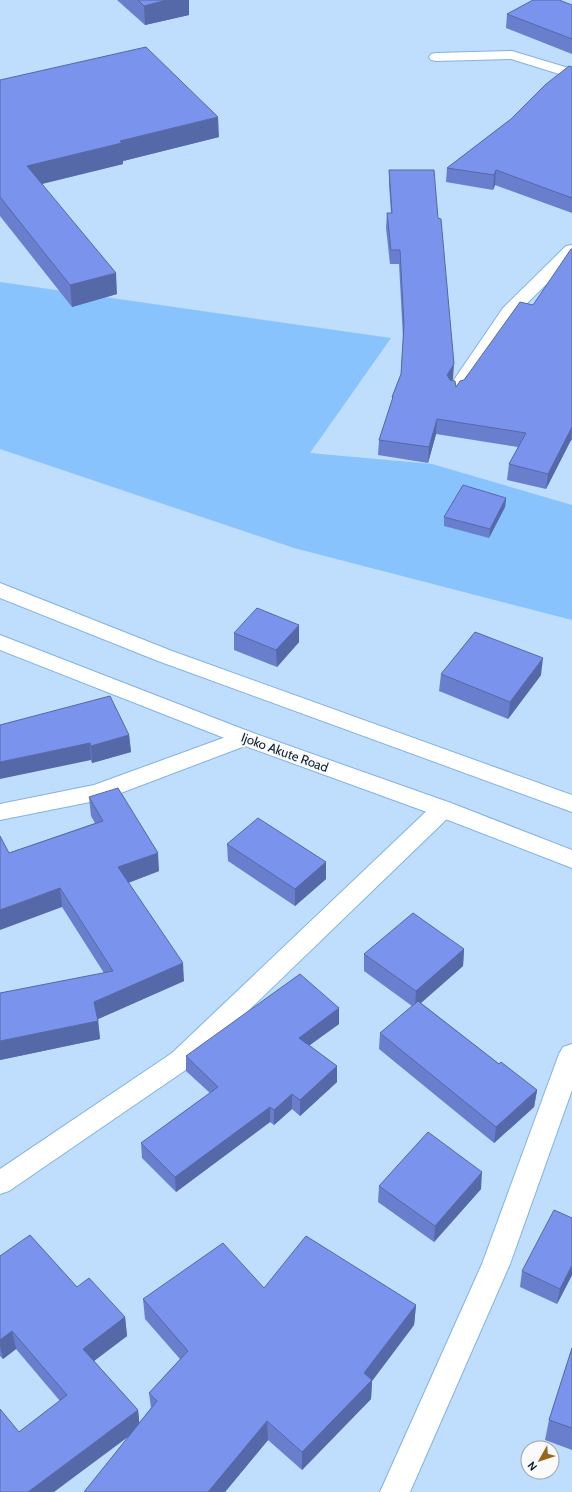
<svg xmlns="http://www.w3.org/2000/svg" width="572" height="1492" viewBox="0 0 572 1492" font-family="Cabin,sans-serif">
<rect width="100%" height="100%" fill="#bfddfc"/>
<polygon fill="#89c3fe" points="0,282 391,338 310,453 432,464 572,505 572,620 294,548 0,449"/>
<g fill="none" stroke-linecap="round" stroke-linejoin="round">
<g stroke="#81b2e5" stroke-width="2">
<g id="minor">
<polygon points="512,51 572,69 572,78 511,59 436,61 431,60 429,57 431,54 436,53"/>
<polygon points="572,245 572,259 515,315 462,394 456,395 450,394 447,390 503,308 566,246"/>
<polygon points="245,730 253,733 256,738 253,743 105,799 0,820 0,804 94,785"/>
<polygon points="443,801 451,803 454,809 451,815 190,1067 9,1191 0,1194 0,1169 172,1053 435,803"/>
<polygon points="572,1044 572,1090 510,1264 410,1492 380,1492 482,1264 559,1054 563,1047"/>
</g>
</g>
<g stroke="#81b2e5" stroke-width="2">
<g id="secondary">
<polygon points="0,583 172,651 572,795 572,812 158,661 0,598"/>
<polygon points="0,635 253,733 451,803 572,850 572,868 435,815 237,743 0,650"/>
</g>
</g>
<use href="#minor" fill="#fff" fill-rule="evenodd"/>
<use href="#secondary" fill="#fff" fill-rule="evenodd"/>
</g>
<g fill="#697fcd">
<polygon points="117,0 189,0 189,15 145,25"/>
<polygon points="572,5 572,54 506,28 507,14"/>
<polygon points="572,67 572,213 495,185 493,190 446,182 447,168 511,119"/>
<polygon points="0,80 219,137 123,161 123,164 42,184 117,294 72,307 0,216"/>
<polygon points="389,170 453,379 452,380 456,387 464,380 533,305 572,249 572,441 571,440 546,489 507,480 509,464 518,447 436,434 428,463 378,455 379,440 392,402 392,397 401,374 403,338 399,264 390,264 386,228 387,213 391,213 389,184"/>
<polygon points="506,498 505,507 489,538 444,526 444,517"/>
<polygon points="234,633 299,642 277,667 234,650"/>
<polygon points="441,674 541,675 508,719 439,691"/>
<polygon points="0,725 129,735 131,752 92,763 91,760"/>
<polygon points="89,797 159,871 128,883 184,981 98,1019 100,1039 0,1060 104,973 62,907 9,853 95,823 91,816"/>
<polygon points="227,844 326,862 326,879 295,906 228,861"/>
<polygon points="464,949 463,966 421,1003 499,1064 537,1090 534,1107 494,1143 379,1049 380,1033 412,1006 364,971 364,954"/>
<polygon points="339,1008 339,1024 309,1045 337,1066 337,1082 300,1116 292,1109 274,1125 270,1122 176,1192 142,1158 141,1143 210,1093 186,1071 186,1056"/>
<polygon points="379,1186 481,1189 434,1242 378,1202"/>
<polygon points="0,1256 77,1287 125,1317 127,1336 94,1361 138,1410 139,1423 151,1408 149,1393 180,1359 145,1319 143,1299 264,1288 416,1305 414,1325 372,1381 371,1399 302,1470 268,1440 225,1492 84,1492 130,1435 19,1432 60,1401 16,1349 3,1359 0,1356"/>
<polygon points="522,1271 572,1275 557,1304 520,1287"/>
<polygon points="572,1348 572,1450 545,1440 549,1420"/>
</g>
<g fill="#5568a7">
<polygon points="167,0 189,0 189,15 145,25 144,6"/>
<polygon points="218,117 219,137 123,161 123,164 29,187 27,166 120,141"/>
<polygon points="496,170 495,185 493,190 494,175"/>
<polygon points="116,273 117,294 72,307 70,285"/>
<polygon points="454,364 453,379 446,390 447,375"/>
<polygon points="437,419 436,434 428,463 429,447"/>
<polygon points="572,427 571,440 546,489 548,474"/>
<polygon points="506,498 505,507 489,538 490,529"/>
<polygon points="299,625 299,642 277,667 276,650"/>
<polygon points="543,658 541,675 508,719 510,702"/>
<polygon points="129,735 131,752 92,763 91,746"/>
<polygon points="90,743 91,760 0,779 0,762"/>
<polygon points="158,853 159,871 120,886 118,867"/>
<polygon points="326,862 326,879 295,906 295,889"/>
<polygon points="60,888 62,907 0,930 0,910"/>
<polygon points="464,949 463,966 415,1008 416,991"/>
<polygon points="183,963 184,981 96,1020 94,1002"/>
<polygon points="339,1008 339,1024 299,1053 299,1038"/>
<polygon points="98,1021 100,1039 0,1060 0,1041"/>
<polygon points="337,1066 337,1082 300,1116 300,1100"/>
<polygon points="537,1090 534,1107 494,1143 496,1127"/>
<polygon points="292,1094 292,1109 274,1125 274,1110"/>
<polygon points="270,1107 270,1122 176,1192 175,1177"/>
<polygon points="482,1172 481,1189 434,1242 435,1226"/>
<polygon points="572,1265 572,1275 557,1304 560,1289"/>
<polygon points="416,1305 414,1325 372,1381 371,1399 302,1470 302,1452 364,1373"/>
<polygon points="125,1317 127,1336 86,1367 83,1349"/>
<polygon points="12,1331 16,1349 3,1359 0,1346 0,1340"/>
<polygon points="138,1410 140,1428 54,1492 28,1492"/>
<polygon points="267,1421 268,1440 225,1492 208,1492"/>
</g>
<g fill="#7a94ee" stroke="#5568a7">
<polygon points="138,0 167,0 144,6"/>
<polygon points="533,0 559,0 572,5 572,39 507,14"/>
<polygon points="146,47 218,117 120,141 122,143 27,166 116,273 70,285 0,197 0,80"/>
<polygon points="569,66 572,67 572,198 496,170 494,175 447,168 511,119 545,85"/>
<polygon points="389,170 434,170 438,218 441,219 454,364 447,375 450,380 455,381 456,387 460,381 464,380 520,302 533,305 571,249 572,249 572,427 548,474 509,464 526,433 437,419 429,447 379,440 393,397 392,397 401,374 404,325 400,250 391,250 387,213 392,213"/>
<polygon points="463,485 506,498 490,529 444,517"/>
<polygon points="257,608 299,625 276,650 234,633"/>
<polygon points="475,632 543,658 510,702 441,674"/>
<polygon points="110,696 129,735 91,746 90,743 0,762 0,725"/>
<polygon points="118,788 158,853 118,867 183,963 94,1002 98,1021 0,1041 0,993 113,971 60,888 0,910 0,836 9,853 103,821 89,797"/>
<polygon points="258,818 326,862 295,889 227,844"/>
<polygon points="413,913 464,949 416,991 364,954"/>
<polygon points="300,974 339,1008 299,1038 337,1066 300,1100 292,1094 274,1110 270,1107 175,1177 141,1143 218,1087 186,1056"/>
<polygon points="418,1001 499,1064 501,1062 537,1090 496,1127 380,1033"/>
<polygon points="428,1132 482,1172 435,1226 379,1186"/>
<polygon points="554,1210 572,1218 572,1265 560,1289 522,1271"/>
<polygon points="30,1235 77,1287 89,1278 125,1317 83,1349 138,1410 28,1492 0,1492 0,1409 19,1432 67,1395 12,1331 0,1340 0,1256"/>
<polygon points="306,1236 416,1305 364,1373 372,1380 302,1452 267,1421 208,1492 84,1492 157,1401 149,1393 188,1351 143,1299 223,1243 264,1288"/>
<polygon points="572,1348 572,1428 549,1420"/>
</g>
<g text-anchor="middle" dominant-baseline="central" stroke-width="4" stroke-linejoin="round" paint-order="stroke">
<g font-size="13" fill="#0c2033" stroke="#fafafa">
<text transform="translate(285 752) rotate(20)">Ijoko Akute Road</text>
</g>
</g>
<g transform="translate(540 1460) rotate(231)"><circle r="19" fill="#fafafa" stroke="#9ba3aa"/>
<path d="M0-3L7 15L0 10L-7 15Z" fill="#99651b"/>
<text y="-6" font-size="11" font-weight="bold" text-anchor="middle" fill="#0c2033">N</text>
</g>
</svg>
